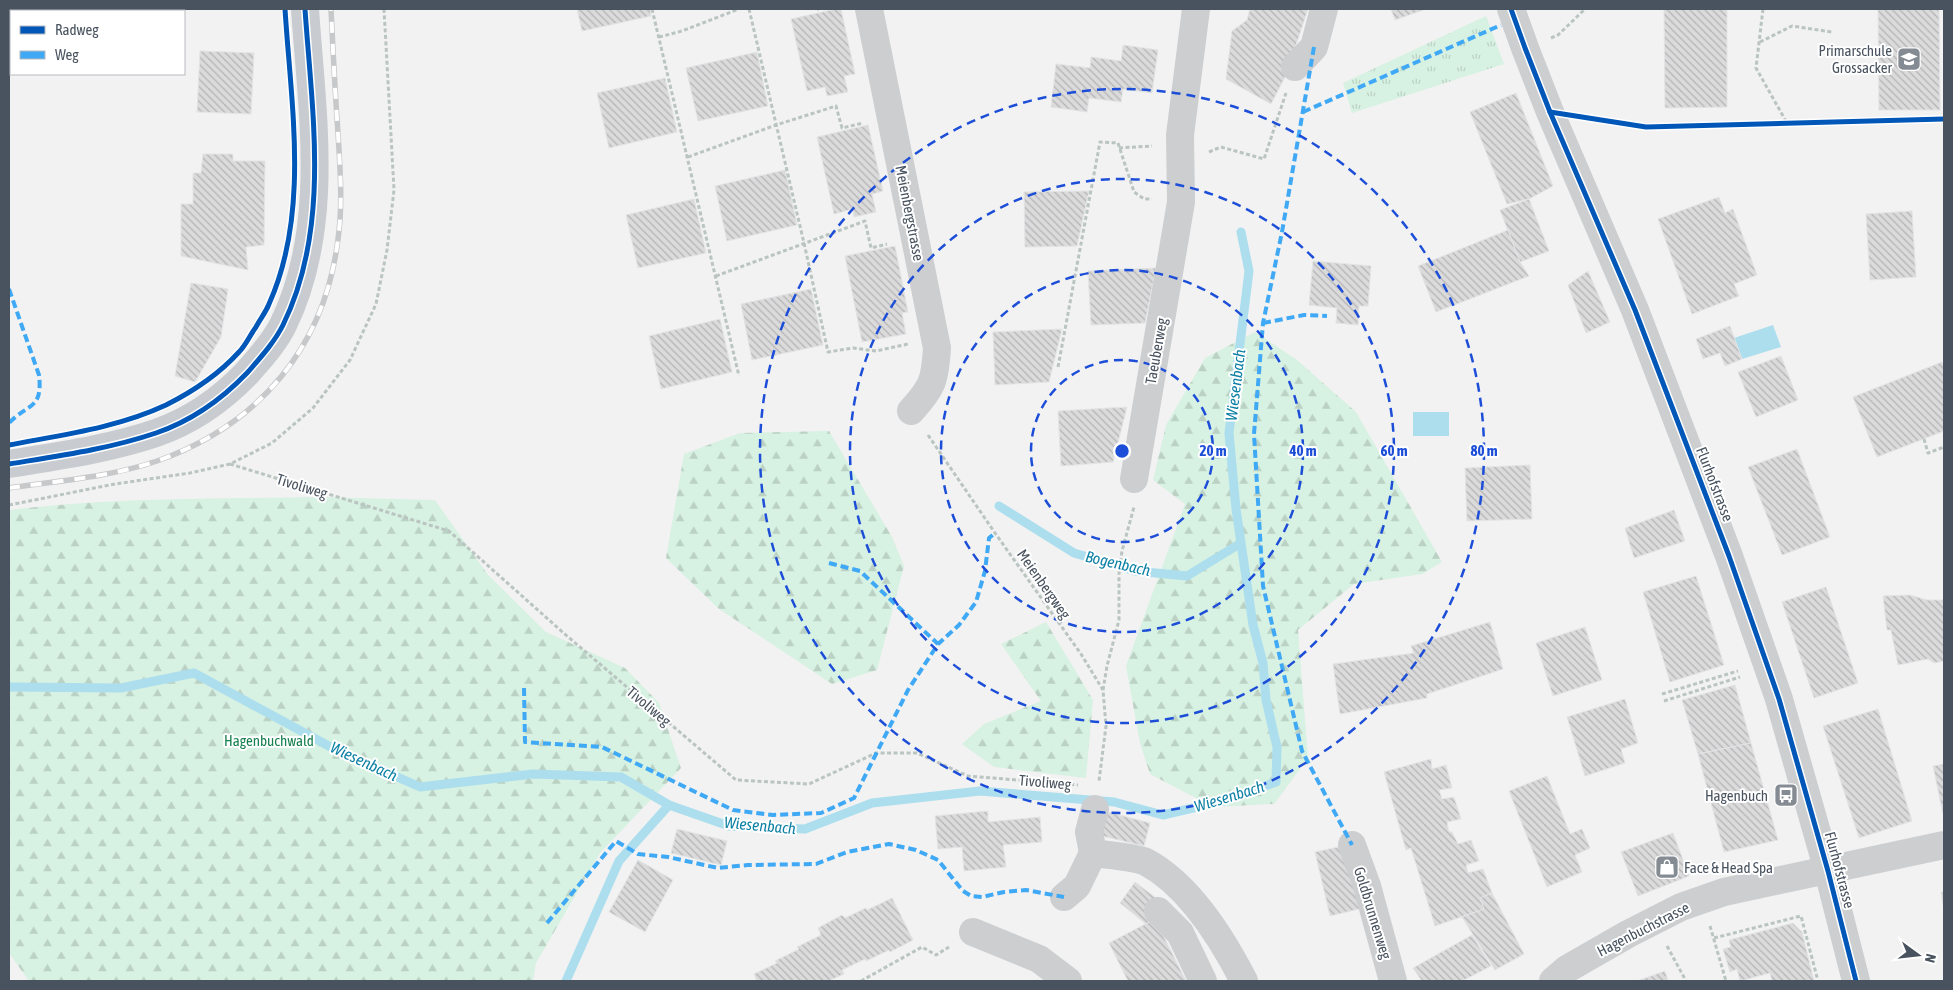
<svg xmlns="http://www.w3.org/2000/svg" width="1953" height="990" viewBox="0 0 1953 990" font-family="'Asap Condensed',sans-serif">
<defs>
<pattern id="grass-tufts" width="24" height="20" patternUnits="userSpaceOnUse" patternTransform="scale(1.25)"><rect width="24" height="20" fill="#d7f1e2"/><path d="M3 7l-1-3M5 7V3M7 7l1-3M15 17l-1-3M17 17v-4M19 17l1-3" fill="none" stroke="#bad1c4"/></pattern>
<pattern id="forest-firs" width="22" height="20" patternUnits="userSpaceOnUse" patternTransform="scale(1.25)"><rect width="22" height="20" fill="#d7f1e2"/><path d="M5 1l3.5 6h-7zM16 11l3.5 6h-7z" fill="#bad1c4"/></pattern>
<pattern id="building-back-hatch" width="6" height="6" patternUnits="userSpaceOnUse" patternTransform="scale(1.25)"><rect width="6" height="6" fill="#dbdbdc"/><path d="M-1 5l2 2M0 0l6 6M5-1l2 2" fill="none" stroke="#b4b4b6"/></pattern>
</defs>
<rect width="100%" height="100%" fill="#f2f2f2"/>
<polygon fill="url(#grass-tufts)" points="1486,16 1504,64 1352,113 1343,83"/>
<g fill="url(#forest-firs)">
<polygon points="1255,332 1297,360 1356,412 1442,562 1422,574 1354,584 1298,630 1308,758 1274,804 1213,807 1150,774 1140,743 1126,666 1185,504 1153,480 1166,425 1205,358"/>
<polygon points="829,431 892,537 904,566 877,670 832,684 719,609 666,558 684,454 740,433"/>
<path d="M 319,497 L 435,500 L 488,575 L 546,632 L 625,668 L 659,703 L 681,768 L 600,853 L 536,963 L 533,981 L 29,981 L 9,953 L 9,510 C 111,497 216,499 319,497 Z"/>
<polygon points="1046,622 1093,700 1086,778 994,767 962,744 984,724 1041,701 1001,644"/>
</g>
<g fill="#acdeee">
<polygon points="1773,325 1781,347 1742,359 1734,338"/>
<rect x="1413" y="412" width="36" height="24"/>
</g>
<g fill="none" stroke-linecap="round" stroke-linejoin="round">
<g stroke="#acdeee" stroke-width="9">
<polyline points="999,506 1074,553 1135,571 1187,576 1241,543"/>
<polyline points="9,687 121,688 194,673 338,751 420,787 533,774 621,777 669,805 729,826 805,829 872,803 980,791 1114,802 1163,815 1227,800 1276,782 1277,747 1266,700 1263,663 1253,625 1236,509 1229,433 1249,271 1241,232"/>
<polyline points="566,981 619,861 669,805"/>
</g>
</g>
<g fill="url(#building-back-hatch)" stroke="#e3e4e5">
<polygon points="577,9 650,9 651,16 582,31"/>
<polygon points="836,9 841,9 855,74 844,76 848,92 827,96 825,87 807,91 791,19"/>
<polygon points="1250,9 1308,9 1286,75 1271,104 1226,79 1232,31 1247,20"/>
<polygon points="1391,9 1426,9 1395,20"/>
<polygon points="1664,9 1727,9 1727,107 1665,108"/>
<polygon points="1878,9 1939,9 1940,110 1879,110"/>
<polygon points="1123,45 1158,50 1152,93 1123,89 1121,102 1089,98 1087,112 1051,107 1056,64 1090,68 1091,57 1121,61"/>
<polygon points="200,51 254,53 251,114 197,112"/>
<polygon points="757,52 768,106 698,121 686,68"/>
<polygon points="665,78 677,132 609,148 597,93"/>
<polygon points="1516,93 1553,186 1529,199 1507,204 1470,112"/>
<polygon points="868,125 883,191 872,194 876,212 854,217 853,209 834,214 817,137"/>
<polygon points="203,154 233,154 233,161 265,161 264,245 246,247 248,270 181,256 181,204 193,204 193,173 201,173"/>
<polygon points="785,170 797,225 727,241 715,186"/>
<polygon points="1089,191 1077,246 1025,247 1024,192"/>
<polygon points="1719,197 1725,213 1733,209 1757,275 1734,284 1739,296 1692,314 1658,219"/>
<polygon points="694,199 706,253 638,268 626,215"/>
<polygon points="1529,199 1549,251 1520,262 1500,210"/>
<polygon points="1912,211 1916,277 1870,280 1866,214"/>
<polygon points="1508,230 1520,262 1529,276 1436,312 1418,266"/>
<polygon points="895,246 908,312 902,313 906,334 862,342 845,256"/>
<polygon points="1313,261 1371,266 1368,306 1359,306 1358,325 1336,323 1337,308 1309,305"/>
<polygon points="1156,268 1145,323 1091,325 1088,271"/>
<polygon points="1588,271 1610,322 1586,333 1568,285"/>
<polygon points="191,283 228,289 221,337 195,382 175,376"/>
<polygon points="811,289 823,345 752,360 741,304"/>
<polygon points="720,319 732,372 661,389 649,336"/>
<polygon points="1730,326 1742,359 1725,366 1720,353 1703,359 1696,339"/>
<polygon points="1062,329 1049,382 995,385 993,332"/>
<polygon points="1781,356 1798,400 1756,417 1738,372"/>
<polygon points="1942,362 1944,368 1944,431 1877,457 1853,397"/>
<polygon points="1127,407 1113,462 1061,466 1058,411"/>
<polygon points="1797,449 1830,537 1782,555 1748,467"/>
<polygon points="1530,465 1532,519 1467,521 1465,468"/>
<polygon points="1674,510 1685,541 1634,558 1625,528"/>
<polygon points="1696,576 1724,665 1670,682 1643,592"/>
<polygon points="1826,587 1858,683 1814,698 1782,602"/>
<polygon points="1910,595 1927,600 1944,600 1944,661 1934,663 1928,659 1898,665 1891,630 1887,630 1883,596"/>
<polygon points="1490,622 1503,669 1427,694 1427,698 1340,714 1333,664 1414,653 1411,646"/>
<polygon points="1585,627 1602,680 1553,696 1536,643"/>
<polygon points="1735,685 1751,743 1698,754 1682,700"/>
<polygon points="1625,699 1638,743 1621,749 1625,763 1585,776 1567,717"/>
<polygon points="1878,709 1912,821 1859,838 1823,726"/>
<polygon points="1751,743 1778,840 1724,852 1698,754"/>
<polygon points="1431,759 1432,769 1446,765 1452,788 1439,790 1442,799 1454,797 1461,819 1447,822 1449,832 1452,832 1458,844 1471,840 1479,861 1466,865 1468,873 1483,869 1492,893 1480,898 1484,909 1435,926 1411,848 1406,850 1384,772"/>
<polygon points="1944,764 1944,814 1943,814 1933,766"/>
<polygon points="1547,776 1570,834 1582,829 1590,848 1575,855 1582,872 1547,887 1509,791"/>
<polygon points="988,811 988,822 1040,817 1042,842 1003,845 1006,867 964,871 962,847 938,849 935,816"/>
<polygon points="1104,811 1150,823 1144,846 1098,835"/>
<polygon points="677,829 727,841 721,865 671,853"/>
<polygon points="1673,833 1689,876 1638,896 1621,852"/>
<polygon points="1348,845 1363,908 1330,916 1315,852"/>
<polygon points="638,860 673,880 645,932 609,912"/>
<polygon points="1135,882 1164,904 1155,919 1146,924 1120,903"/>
<polygon points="1941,892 1944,892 1944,910"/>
<polygon points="1492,893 1524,954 1495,970 1462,917 1484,909 1480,898"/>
<polygon points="892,898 913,940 890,952 889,950 866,961 865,959 842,970 844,974 828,981 757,981 754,974 777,963 775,961 799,949 797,947 821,935 818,928 842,915 845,918 866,908 867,910"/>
<polygon points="1155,919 1186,981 1128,981 1109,943"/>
<polygon points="1793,923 1802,932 1814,981 1772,981 1770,973 1740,981 1737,969 1730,972 1723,949 1731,947 1729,940"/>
<polygon points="1472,935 1491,966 1462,981 1422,981 1413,968"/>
<polygon points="1665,971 1668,981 1637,981"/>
</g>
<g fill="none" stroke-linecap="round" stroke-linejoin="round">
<g stroke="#bac5c2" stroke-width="3" stroke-dasharray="4 2.5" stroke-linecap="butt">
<polyline points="652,9 739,376"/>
<polyline points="749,9 804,243 828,352 853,348 876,351 908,344"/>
<polyline points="817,9 819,9"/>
<polyline points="1763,9 1756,68 1787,123"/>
<polyline points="659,37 682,31 739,9"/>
<polyline points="1551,38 1558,35 1585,9"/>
<polyline points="1760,42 1792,26 1832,32"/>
<polyline points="1119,148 1152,146"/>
<polyline points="1209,152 1221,147 1264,159 1286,93"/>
<polyline points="688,157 776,125 836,106 842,128 863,123"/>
<polyline points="716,276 865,221 871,248 887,244"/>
<polyline points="1058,367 1100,142 1118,143 1134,192 1144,199 1152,199"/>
<polyline points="928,435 995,533 1081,654 1103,690 1106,726 1099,781"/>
<polyline points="1924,439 1928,453 1944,447"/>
<polyline points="230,464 449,531 567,636 736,780 809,784 876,753 917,753 968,776 1078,785"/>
<polyline points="9,505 115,484 190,473 230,464 272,443 313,408 350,360 376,304 387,250 394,190 384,9"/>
<polyline points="1103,690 1107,666 1119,620 1119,574 1122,551 1134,507"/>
<polyline points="1662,694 1738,671"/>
<polyline points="1664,701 1740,677"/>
<polyline points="1710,926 1726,981"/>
<polyline points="1714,938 1801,916 1818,981"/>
<polyline points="1667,946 1686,981"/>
<polyline points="861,981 922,947 936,955 949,947"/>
</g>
<g stroke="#ccced0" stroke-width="28">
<path d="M 869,9 L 937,348 C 935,380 933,387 911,411"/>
<polyline points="1511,9 1525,48 1550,112 1635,310 1729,556 1779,699 1828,871 1856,981"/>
<polyline points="1295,67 1314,47 1324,9"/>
<polyline points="1134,479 1181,202 1180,135 1196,9"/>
<path d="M 1095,809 L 1089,832 L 1093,853 C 1106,855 1135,857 1146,862 C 1189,885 1223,940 1244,981"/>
<polyline points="1352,845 1367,886 1393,981"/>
<polyline points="1064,897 1077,886 1093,853"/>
<polyline points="1158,911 1180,933 1203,981"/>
<polyline points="973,932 1039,959 1068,981"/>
<polyline points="1553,981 1567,969 1628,934 1681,907 1724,892 1944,845"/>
</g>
<path stroke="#c8cbcf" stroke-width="28" d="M 9,464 C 58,456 109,449 156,433 C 191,421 222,399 247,373 C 260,358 274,343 283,325 C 331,227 312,113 305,9"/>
<g stroke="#c7c8ca" stroke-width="5.5">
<path id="rail" d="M 9,488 C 58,481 110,477 157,461 C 259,425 325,347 338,239 C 343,204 340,168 338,133 C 335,92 333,50 331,9"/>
</g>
<use href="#rail" stroke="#fff" stroke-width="4" stroke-dasharray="11" stroke-linecap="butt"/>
<g stroke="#3fa9f5" stroke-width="4" stroke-dasharray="8 4" stroke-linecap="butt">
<polyline points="1314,47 1282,232 1263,323 1254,434 1263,586 1302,751 1352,845"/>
<polyline points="1303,112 1501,25"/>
<path d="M 9,289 L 39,375 C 43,410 28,403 9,423"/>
<polyline points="1263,323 1304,315 1327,316"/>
<polyline points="829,563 860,571 938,644"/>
<polyline points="524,688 525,742 602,747 733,810 773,815 821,813 854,798 908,690 938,644 959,625 976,602 985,571 989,538 995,533"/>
<polyline points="547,923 616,841 638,854 668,857 718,868 748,865 816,864 847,852 889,844 916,850 938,860 963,891 971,896 982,897 1004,892 1026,890 1064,897"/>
</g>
<g stroke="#fff" stroke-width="8">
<g id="cycleway">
<polyline points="1511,9 1525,48 1550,112 1635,310 1729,556 1779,699 1828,871 1856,981"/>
<polyline points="1550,112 1646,127 1944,119"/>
<path d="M 9,445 C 61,435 117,428 166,405 C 192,392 219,374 239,352 C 246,345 250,335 256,327 C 260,319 266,312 269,304 C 310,213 291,105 285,9"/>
<path d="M 9,464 C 58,456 109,449 156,433 C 191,421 222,399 247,373 C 260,358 274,343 283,325 C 331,227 312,113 305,9"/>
</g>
</g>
<use href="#cycleway" stroke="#0057b8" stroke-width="5"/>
</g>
<g fill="none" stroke="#1d4ed8" stroke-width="2.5" stroke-dasharray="9 6">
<circle cx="1122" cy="451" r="91"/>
<circle cx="1122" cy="451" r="181"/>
<circle cx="1122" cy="451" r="272"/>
<circle cx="1122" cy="451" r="362"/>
</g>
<defs>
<g id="school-square" transform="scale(1.25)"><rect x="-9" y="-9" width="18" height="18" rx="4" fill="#848b92" stroke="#fff"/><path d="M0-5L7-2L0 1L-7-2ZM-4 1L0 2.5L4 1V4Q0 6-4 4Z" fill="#fff"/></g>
<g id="bus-square" transform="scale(1.25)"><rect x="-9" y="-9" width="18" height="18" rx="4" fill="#848b92" stroke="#fff"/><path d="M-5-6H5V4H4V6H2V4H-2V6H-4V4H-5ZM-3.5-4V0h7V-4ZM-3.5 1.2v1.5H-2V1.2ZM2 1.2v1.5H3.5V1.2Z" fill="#fff"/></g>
<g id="shop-square" transform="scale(1.25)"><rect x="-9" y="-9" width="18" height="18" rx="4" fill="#848b92" stroke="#fff"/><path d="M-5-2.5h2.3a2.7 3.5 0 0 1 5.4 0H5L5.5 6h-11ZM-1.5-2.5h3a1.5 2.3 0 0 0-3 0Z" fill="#fff"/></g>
</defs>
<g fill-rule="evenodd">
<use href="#school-square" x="1909" y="59"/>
<use href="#bus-square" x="1786" y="795"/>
<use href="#shop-square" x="1667" y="867"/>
</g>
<g text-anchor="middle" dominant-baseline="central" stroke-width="4" stroke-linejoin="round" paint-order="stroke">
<g font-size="15" fill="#49535f" stroke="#fff" text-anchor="end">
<text x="1892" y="50">Primarschule<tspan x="1892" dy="17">Grossacker</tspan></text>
<text x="1768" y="795">Hagenbuch</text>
<text x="1684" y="867" text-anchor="start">Face &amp; Head Spa</text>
</g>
<g font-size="15" fill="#49535f" stroke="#fff">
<text transform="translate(910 213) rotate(79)">Meienbergstrasse</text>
<text transform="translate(1156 351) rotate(-80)">Taeuberweg</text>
<text transform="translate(1715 484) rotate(69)">Flurhofstrasse</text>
<text transform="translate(302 486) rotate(17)">Tivoliweg</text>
<text transform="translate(1044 584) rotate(55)">Meienbergweg</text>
<text transform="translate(649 706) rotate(40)">Tivoliweg</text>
<text transform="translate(1045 782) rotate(5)">Tivoliweg</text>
<text transform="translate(1840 870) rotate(75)">Flurhofstrasse</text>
<text transform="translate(1373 913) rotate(73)">Goldbrunnenweg</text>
<text transform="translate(1643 929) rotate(-27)">Hagenbuchstrasse</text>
</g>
<g font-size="15" fill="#188150" stroke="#fff">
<text x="269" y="740">Hagenbuchwald</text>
</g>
<g font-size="16" font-style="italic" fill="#0d80a5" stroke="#fff">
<text transform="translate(1235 385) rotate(-83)">Wiesenbach</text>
<text transform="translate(1118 563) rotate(13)">Bogenbach</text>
<text transform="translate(364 761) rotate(25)">Wiesenbach</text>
<text transform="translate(1229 796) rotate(-17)">Wiesenbach</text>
<text transform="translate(760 825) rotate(5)">Wiesenbach</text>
</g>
</g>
<circle cx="1122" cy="451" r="8" fill="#1d4ed8" stroke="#fff" stroke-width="2.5"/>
<g font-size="15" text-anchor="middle" font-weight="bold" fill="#1d4ed8" stroke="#fff" stroke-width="4" stroke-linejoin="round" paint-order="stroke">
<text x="1213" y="456">20 m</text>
<text x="1303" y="456">40 m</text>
<text x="1394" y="456">60 m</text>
<text x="1484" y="456">80 m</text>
</g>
<rect width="1953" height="990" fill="none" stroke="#49535f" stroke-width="20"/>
<rect x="10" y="10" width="175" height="65" fill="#ffffff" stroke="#b6babf"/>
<rect x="20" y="26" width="25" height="8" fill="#0057b8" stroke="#b6babf"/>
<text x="55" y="35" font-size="15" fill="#49535f">Radweg</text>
<rect x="20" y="51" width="25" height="8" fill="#3fa9f5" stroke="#b6babf"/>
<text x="55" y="60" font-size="15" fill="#49535f">Weg</text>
<g transform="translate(1918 955) rotate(105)" stroke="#ffffff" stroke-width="4" paint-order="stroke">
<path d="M0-4L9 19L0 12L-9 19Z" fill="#49535f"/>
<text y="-8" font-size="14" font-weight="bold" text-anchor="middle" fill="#49535f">N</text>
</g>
</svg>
